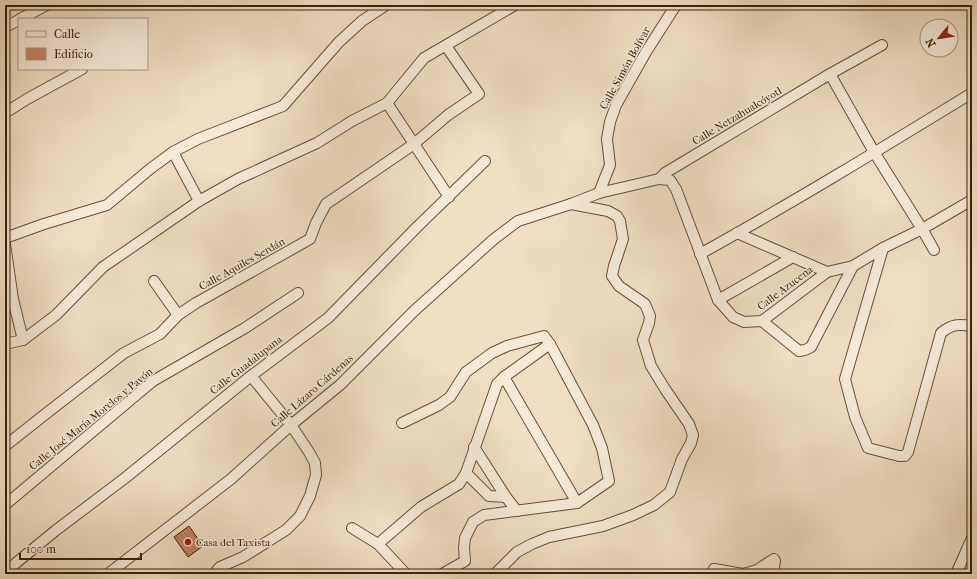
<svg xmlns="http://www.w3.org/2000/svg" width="977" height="579" viewBox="0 0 977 579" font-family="'IM FELL French Canon',serif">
<defs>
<pattern id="building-back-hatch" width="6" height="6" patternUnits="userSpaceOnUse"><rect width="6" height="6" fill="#ca8365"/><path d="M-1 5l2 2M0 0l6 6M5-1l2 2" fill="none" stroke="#a56b51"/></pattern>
</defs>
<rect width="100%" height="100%" fill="#f0dec2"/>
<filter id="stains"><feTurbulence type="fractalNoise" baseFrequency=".005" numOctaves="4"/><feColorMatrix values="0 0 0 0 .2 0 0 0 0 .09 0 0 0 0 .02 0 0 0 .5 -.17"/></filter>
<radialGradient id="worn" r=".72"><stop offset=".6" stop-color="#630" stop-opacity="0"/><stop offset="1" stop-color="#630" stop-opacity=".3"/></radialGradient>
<polygon fill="url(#building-back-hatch)" stroke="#3c2009" points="189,526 203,546 188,557 174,537"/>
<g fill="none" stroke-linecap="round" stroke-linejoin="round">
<g stroke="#695037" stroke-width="12">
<g id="street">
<polyline points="20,19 47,5"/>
<polyline points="5,27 19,20"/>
<polyline points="830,74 874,152 922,229 934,250"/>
<polyline points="387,103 449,197"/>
<polyline points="5,113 27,99 82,69"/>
<polyline points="173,152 199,201"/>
<polyline points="659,179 670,180 676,189 718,300 733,317 744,322 762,321 827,272 853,266 883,248 922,229 972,200"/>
<polyline points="599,193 610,165 607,139 610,122 616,105 646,52 676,5"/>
<polyline points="737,233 827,272"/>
<polyline points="5,238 44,224 107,205 150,169 173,152 198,139 283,106 339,42 362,21 386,5"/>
<polyline points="5,244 13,299 23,340"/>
<path d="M 883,248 L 845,379 L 855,417 L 868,448 L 899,456 L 905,456 L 908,452 L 941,333 C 952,324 958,324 972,326"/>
<path d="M 700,254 C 792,203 882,148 972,93"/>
<polyline points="154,281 178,315"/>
<polyline points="718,300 793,257"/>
<polyline points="762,321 799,351 805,350 811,347 853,266"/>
<polyline points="5,344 23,340 56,315 103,267 199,201 238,179 317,143 352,121 387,103 424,58 515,5"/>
<polyline points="504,377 577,503"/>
<polyline points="402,423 439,405 450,397 466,372 492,353 507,346 544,336 550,344 593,425 602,448 609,481 577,503 484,515 473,522 465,538 464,548 465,561 442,574"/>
<polyline points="5,446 43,416 124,353 160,334 178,315 196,303 310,239 316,223 326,204 414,144 448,115 479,94 446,46"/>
<polyline points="474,447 506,497"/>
<polyline points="5,505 153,381 245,328 298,293"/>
<polyline points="517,511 506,497 489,496 466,473 497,384 504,377 550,344"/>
<polyline points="352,528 378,544 406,574"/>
<polyline points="378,544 421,507 459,484 466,473"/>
<polyline points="5,572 55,531 125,478 251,376 328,318 417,227 485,161"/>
<polyline points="108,574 231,479 291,425 340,385 414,311 494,239 518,221 571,204 599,193 659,179 665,173 830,74 882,45"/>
<polyline points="214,574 220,567 243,557 286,530 300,516 310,496 316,475 315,463 309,452 291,425 251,376"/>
<polyline points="495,574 517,552 532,544 549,537 603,526 633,515 654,505 670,492 682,459 691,443 693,435 689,424 665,389 651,366 643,340 649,323 650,316 645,304 619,286 612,276 614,266 623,239 620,221 617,216 608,211 571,204"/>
<polyline points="712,574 714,569 743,574 757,570 774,559 775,561 773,574"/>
<polyline points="956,574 972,538"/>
</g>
</g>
<use href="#street" stroke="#f5ead7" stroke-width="10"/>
</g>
<circle fill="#8f2418" stroke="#f5ead7" stroke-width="1.5" cx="188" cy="542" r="4"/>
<g text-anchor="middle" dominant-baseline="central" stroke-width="3" stroke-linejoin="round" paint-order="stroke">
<g font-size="11" fill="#3c2009" stroke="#f5ead7">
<text transform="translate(625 68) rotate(-61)">Calle Simón Bolívar</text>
<text transform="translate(737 116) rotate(-31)">Calle Netzahualcóyotl</text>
<text transform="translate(242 264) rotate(-29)">Calle Aquiles Serdán</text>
<text transform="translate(785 288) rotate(-37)">Calle Azucena</text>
<text transform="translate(246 365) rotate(-38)">Calle Guadalupana</text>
<text transform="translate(312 391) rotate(-41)">Calle Lázaro Cárdenas</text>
<text transform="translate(91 419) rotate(-39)">Calle José María Morelos y Pavón</text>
</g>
<g font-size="11" fill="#3c2009" stroke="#f5ead7" text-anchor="start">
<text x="196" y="542">Casa del Taxista</text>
</g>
</g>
<rect width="977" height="579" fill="none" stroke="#f0dec2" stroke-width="20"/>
<rect x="6" y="6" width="965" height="567" fill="none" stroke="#3c2009" stroke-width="2"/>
<rect x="10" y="10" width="957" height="559" fill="none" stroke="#3c2009"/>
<rect x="18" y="18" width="130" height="52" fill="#f5ead7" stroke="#ab9985"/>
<rect x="26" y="31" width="20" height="6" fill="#f5ead7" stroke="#ab9985"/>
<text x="54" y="38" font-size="12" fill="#3c2009">Calle</text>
<rect x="26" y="48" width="20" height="12" fill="#ca8365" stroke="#ab9985"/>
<text x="54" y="58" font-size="12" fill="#3c2009">Edificio</text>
<g transform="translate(939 38) rotate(240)"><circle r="19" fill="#f5ead7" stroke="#ab9985"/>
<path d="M0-3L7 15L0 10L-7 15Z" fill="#8f2418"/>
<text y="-6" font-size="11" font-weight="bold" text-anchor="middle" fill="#3c2009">N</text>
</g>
<path d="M20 553v6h121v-6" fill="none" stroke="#3c2009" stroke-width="2"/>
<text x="26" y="553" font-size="12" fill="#3c2009" stroke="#f5ead7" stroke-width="3" paint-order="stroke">100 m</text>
<rect width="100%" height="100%" filter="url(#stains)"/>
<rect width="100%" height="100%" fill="url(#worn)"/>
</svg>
